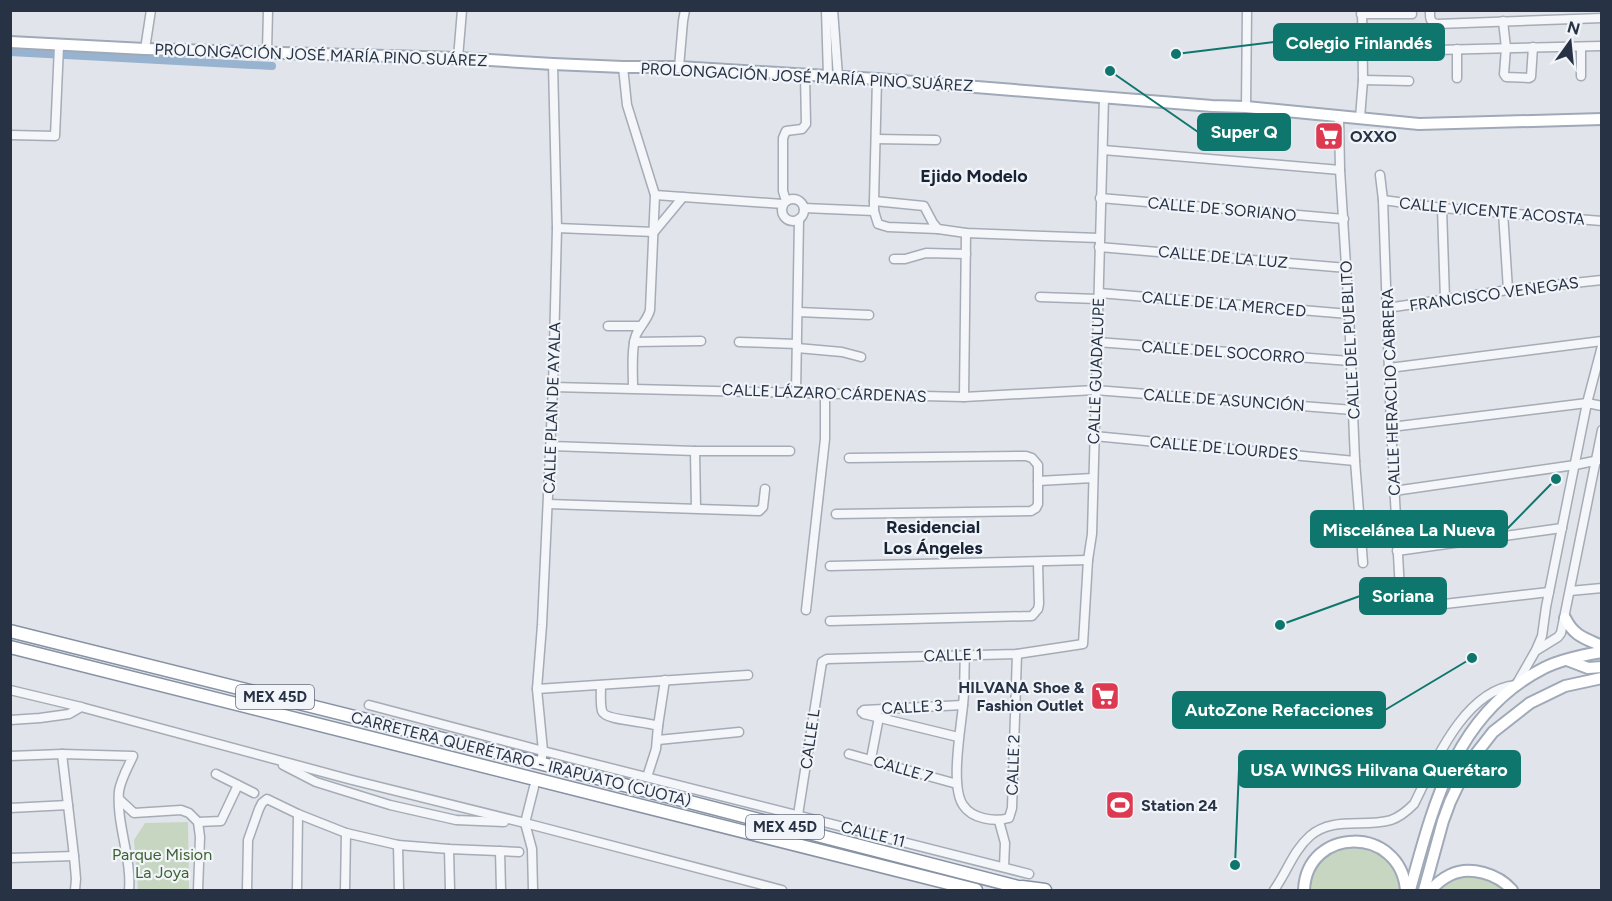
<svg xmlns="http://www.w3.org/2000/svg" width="1612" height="901" viewBox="0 0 1612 901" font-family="Figtree,sans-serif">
<rect width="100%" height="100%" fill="#e1e5eb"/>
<g fill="#c6d6c1">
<polygon points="188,822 189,890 138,890 134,840 145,823"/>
<polygon points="1366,845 1391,858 1403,890 1307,890 1308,876 1328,851"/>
<polygon points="1459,874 1490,878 1509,890 1431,890"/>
</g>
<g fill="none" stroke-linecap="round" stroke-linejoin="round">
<polyline stroke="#98b3cf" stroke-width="8" points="10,52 272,66"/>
<g stroke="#a5acb6" stroke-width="11">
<g id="minor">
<polyline points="826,10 828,76"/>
<polyline points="833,10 838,76"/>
<path d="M 1430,10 C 1430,17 1429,22 1437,24 L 1602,18"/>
<polyline points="1361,14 1412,14"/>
<polyline points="1503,21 1506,48 1504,74 1506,77 1529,78 1531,77 1533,47"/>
<polyline points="1281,40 1362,40"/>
<polyline points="1581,47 1581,76"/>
<polyline points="145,49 151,10"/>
<polyline points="1362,49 1411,50"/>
<polyline points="1457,49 1457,78"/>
<polyline points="1436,50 1601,46"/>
<polyline points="267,52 268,10"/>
<polyline points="458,58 462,10"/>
<path d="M 623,67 L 627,105 L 655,195 L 650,310 C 648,319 640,326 636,335 C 631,349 633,372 633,388"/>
<polyline points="679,67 683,21 685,10"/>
<polyline points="877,79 874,201 874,211 878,224 888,227 938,229"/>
<polyline points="1363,80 1409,81"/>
<polyline points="1246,107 1247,10"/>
<polyline points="1339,116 1340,170 1349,314 1355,461 1363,563"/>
<polyline points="1360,118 1363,80 1362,10"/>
<polyline points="10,135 55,136 59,46"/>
<polyline points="876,139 936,140"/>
<polyline points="1103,150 1340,170"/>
<polyline points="1380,175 1383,200 1391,427 1401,609 1549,592"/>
<polyline points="655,195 783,204"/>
<polyline points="1100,198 1344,219"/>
<circle cx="793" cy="210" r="11"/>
<polyline points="1383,200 1442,208 1602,221"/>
<polyline points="786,201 783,191 783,138 786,131 802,129 806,124 805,75"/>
<polyline points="874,201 924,206 933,223 938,229 966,233 1099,238"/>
<polyline points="804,208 874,211"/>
<polyline points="1442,208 1445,299"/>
<polyline points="1503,212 1508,290"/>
<polyline points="557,228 654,232 683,197"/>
<polyline points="1099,247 1347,268"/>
<polyline points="894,259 905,259 926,253 966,254"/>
<polyline points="1099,293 1349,314"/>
<polyline points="1040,297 1098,299"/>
<polyline points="1387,308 1508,290 1602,280"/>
<polyline points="798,312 869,315"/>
<polyline points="608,326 641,326"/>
<polyline points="634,342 701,341"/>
<polyline points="739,342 797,344"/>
<polyline points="1097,342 1350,361"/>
<polyline points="797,348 842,352 861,357"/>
<polyline points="1389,368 1602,341"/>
<polyline points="553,387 964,397 1095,390 1353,410"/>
<polyline points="796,393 799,219"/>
<polyline points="964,397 966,233"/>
<polyline points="1391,427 1587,403 1602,406"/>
<polyline points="1094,436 1355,461"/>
<polyline points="551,446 695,451 790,451"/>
<polyline points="695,451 696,508"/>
<polyline points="1038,481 1093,478"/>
<polyline points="1394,491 1575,465 1599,460"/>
<polyline points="548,504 759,511 763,507 765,489"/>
<polyline points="836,514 1031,511 1036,508 1038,504 1038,465 1032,458 1026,456 849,458"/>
<polyline points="1397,551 1562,528"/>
<polyline points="830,566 1088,560"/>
<polyline points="1570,591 1602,588"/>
<polyline points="806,610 825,439 825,394"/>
<polyline points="830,621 1032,616 1038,609 1039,604 1038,562"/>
<polyline points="1537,650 1558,637 1561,633 1602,430"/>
<path d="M 965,655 C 964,672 965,689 963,705 C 961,728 950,786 963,805 C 972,819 994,822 1009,818 L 1012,808 L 1017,654"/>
<path d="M 601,685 C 601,693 600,703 602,711 C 605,721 647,721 658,726 L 656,749 L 647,777"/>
<polyline points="537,689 748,675"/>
<polyline points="10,690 81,707 352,780 525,823 782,890"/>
<polyline points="369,705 543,751 1029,874"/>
<polyline points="862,712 864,710 963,705"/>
<polyline points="862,712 864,714 958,737"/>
<polyline points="10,720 40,718 69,714 81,707"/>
<polyline points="658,726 665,680"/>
<polyline points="658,740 739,732"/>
<polyline points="62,754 74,856 76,879 75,890"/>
<polyline points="849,754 957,784"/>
<path d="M 10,756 L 62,754 L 133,756 C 128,767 121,779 119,791 C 116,823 132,859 129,890"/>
<polyline points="542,757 543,751 537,689 542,625 553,387 557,228 553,64"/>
<polyline points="871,759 879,717"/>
<polyline points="283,765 316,782 390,805 456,820 504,822"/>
<polyline points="216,774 254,793"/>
<polyline points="120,800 134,813 181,810 189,813 198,822 200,837 198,890"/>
<polyline points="10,808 68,805"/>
<polyline points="798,815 822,662 827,659 1017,654 1083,644 1088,560 1092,534 1104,97"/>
<polyline points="999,821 1005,843 1004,867"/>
<polyline points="198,822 221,821 238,785"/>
<polyline points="398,845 399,890"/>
<polyline points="449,849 450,890"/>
<polyline points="500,851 501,890"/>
<polyline points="10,858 74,856"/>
<polyline points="247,890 248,840 259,809 262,803 267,799 298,814 346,833 398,845 449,849 519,852"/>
<polyline points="297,890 298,814"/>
<polyline points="345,890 346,833"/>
<polyline points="533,890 532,849 525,823 534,787"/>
<path d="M 1274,890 C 1287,872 1293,851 1310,836 C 1333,816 1364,828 1391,820 C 1400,817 1407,811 1414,804 C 1434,764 1464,690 1516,685 L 1536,650 L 1542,636 L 1546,607 L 1587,403 L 1602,346"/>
</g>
</g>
<g stroke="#9fa9b8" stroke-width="14">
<g id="major">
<polyline points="10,42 145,49 458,58 553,64 623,67 679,67 877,79 1212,106 1246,107 1419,124 1602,119"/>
<path d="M 1565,618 C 1574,636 1584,638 1602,646"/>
<polyline points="1567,660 1588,668 1602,667"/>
<path d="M 1304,890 C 1307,826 1400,825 1406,890"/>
<path d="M 1410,890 C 1434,802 1456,713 1544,668 C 1562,659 1583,655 1602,652"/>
<polyline points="1424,890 1443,821 1450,802 1468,764 1493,732 1530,703 1565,686 1602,678"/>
<path d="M 1431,890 C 1436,884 1442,879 1450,875 C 1470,865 1498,874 1512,890"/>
</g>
</g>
<g stroke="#8792a4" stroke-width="15">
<g id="highway">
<polyline points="10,631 539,763 1030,890"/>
<polyline points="10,647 976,890"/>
<polyline points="1022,887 1045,890"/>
</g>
</g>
<use href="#minor" stroke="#f4f6f9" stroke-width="8"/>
<use href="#major" stroke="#fff" stroke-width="10"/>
<use href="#highway" stroke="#fff" stroke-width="12"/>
</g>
<defs>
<g id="supermarket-square" transform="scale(1.5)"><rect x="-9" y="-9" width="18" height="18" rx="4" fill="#dd3951" stroke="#f1f4f8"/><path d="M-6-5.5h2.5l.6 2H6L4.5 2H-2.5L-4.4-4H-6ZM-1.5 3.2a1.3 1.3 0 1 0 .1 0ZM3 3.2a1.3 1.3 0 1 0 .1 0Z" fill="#fff"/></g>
<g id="stadium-square" transform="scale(1.5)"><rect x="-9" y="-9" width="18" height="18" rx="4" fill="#dd3951" stroke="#f1f4f8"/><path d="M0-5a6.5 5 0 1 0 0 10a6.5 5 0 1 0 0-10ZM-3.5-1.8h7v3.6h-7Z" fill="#fff"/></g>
</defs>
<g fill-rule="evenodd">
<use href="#supermarket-square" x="1329" y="136"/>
<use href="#supermarket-square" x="1105" y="696"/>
<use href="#stadium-square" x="1120" y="805"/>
</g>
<g text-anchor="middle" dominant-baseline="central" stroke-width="4.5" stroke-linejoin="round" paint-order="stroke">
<g fill="#f1f4f8" stroke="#646c7b" stroke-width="1.5">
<rect x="236" y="685" width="78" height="24" rx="4.5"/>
<rect x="746" y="815" width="78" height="24" rx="4.5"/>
</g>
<g font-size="15" font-weight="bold" fill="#273245">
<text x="275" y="697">MEX 45D</text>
<text x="785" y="827">MEX 45D</text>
</g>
<g font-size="16" fill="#273245" stroke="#f1f4f8">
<text transform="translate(321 55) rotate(2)">PROLONGACIÓN JOSÉ MARÍA PINO SUÁREZ</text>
<text transform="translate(807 77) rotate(3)">PROLONGACIÓN JOSÉ MARÍA PINO SUÁREZ</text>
<text transform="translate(1222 209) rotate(5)">CALLE DE SORIANO</text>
<text transform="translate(1492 211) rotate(5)">CALLE VICENTE ACOSTA</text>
<text transform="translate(1223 257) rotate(5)">CALLE DE LA LUZ</text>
<text transform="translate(1494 294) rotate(-8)">FRANCISCO VENEGAS</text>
<text transform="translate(1224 304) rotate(5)">CALLE DE LA MERCED</text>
<text transform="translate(1350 340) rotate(-93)">CALLE DEL PUEBLITO</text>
<text transform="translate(1223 352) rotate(4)">CALLE DEL SOCORRO</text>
<text transform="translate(1096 371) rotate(-88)">CALLE GUADALUPE</text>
<text transform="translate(1391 392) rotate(-92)">CALLE HERACLIO CABRERA</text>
<text transform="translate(824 393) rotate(2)">CALLE LÁZARO CÁRDENAS</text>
<text transform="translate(1224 400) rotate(4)">CALLE DE ASUNCIÓN</text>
<text transform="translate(552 408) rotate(-88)">CALLE PLAN DE AYALA</text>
<text transform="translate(1224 448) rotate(5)">CALLE DE LOURDES</text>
<text transform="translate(953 655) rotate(-2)">CALLE 1</text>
<text transform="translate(912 707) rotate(-3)">CALLE 3</text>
<text transform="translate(810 739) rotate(-82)">CALLE L</text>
<text transform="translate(521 759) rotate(14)">CARRETERA QUERÉTARO - IRAPUATO (CUOTA)</text>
<text transform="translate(1013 765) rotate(-88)">CALLE 2</text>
<text transform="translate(903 769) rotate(16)">CALLE 7</text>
<text transform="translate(873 834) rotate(14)">CALLE 11</text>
</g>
<g font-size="16" font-weight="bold" fill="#273245" stroke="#f1f4f8" text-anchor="start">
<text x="1350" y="136">OXXO</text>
<text x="1084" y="687" text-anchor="end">HILVANA Shoe &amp;<tspan x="1084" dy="18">Fashion Outlet</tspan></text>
<text x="1141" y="805">Station 24</text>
</g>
<g font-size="16" fill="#3c6233" stroke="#f1f4f8">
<text x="162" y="854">Parque Mision<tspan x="162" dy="18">La Joya</tspan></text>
</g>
<g font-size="18" font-weight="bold" fill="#192336" stroke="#f1f4f8">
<text x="974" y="176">Ejido Modelo</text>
<text x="933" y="527">Residencial<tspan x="933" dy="21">Los Ángeles</tspan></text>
</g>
</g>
<path fill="none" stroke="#0f766e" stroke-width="2" d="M1176 54L1274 42M1110 71L1198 132M1556 479L1507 529M1280 625L1360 596M1472 658L1385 710M1235 865L1239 769"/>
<g fill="#0f766e" stroke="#f1f4f8" stroke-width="2">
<circle cx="1176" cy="54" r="6"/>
<circle cx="1110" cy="71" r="6"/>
<circle cx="1556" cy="479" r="6"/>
<circle cx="1280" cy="625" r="6"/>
<circle cx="1472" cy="658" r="6"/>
<circle cx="1235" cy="865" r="6"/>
</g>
<g fill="#0f766e" stroke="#0f766e" stroke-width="2">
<rect x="1274" y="24" width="170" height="36" rx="6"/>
<rect x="1198" y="114" width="92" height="36" rx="6"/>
<rect x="1311" y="511" width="196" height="36" rx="6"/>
<rect x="1360" y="578" width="86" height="36" rx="6"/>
<rect x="1173" y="692" width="212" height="36" rx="6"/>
<rect x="1239" y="751" width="281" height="36" rx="6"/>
</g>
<g font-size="18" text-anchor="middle" font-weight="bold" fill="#fff">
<text x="1359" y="49">Colegio Finlandés</text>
<text x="1244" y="138">Super Q</text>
<text x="1409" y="536">Miscelánea La Nueva</text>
<text x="1403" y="602">Soriana</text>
<text x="1279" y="716">AutoZone Refacciones</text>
<text x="1379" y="776">USA WINGS Hilvana Querétaro</text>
</g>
<rect width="1612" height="901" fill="none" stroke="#273245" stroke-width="24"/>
<g transform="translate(1570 42) rotate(15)" stroke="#f1f4f8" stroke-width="4.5" paint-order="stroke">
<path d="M0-4.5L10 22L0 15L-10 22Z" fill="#273245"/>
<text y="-9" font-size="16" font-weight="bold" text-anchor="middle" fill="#273245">N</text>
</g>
</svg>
